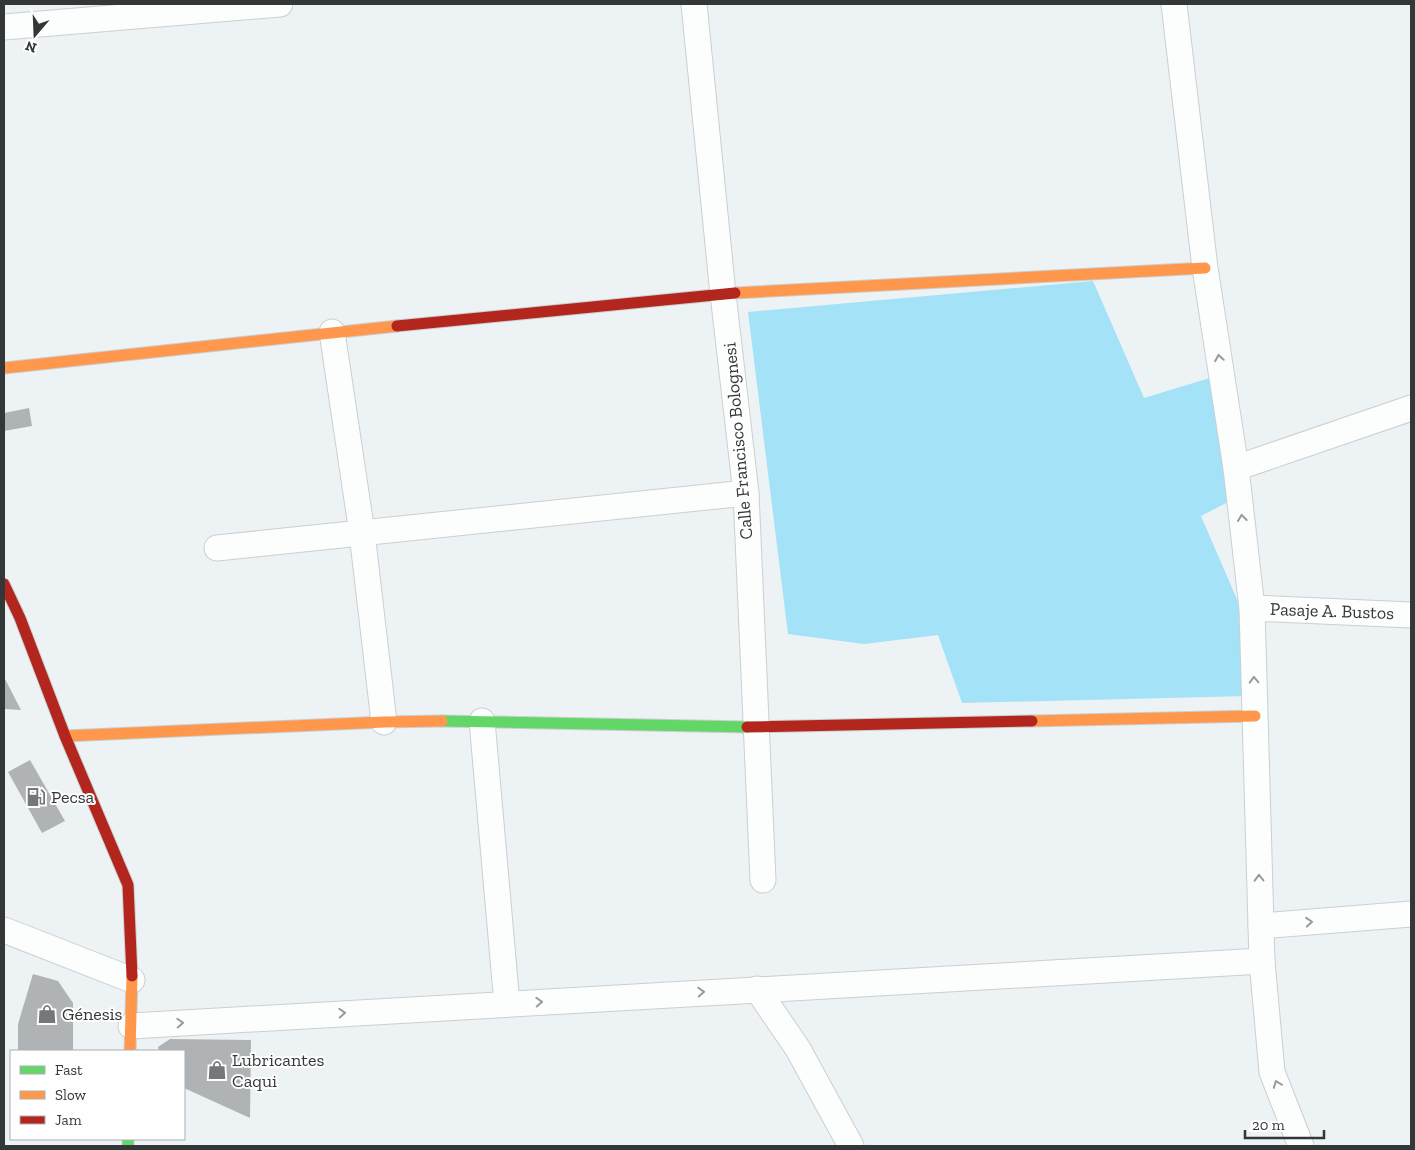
<svg xmlns="http://www.w3.org/2000/svg" width="1415" height="1150" viewBox="0 0 1415 1150" font-family="'Zilla Slab',serif">
<rect width="100%" height="100%" fill="#edf2f4"/>
<polygon fill="#a3e2f7" points="1093,281 1144,398 1213,377 1230,501 1201,516 1242,611 1247,696 962,703 938,635 864,644 788,634 748,312"/>
<g fill="#afb3b5">
<polygon points="29,408 32,426 4,431 4,413"/>
<polygon points="4,677 21,710 4,709"/>
<polygon points="30,760 65,821 42,833 8,772"/>
<polygon points="33,974 58,981 73,1003 73,1051 18,1051 18,1024"/>
<polygon points="170,1039 251,1040 250,1118 184,1088 184,1051 159,1051 158,1047"/>
</g>
<g fill="none" stroke-linecap="round" stroke-linejoin="round">
<g stroke="#cbcfd0" stroke-width="27">
<g id="street">
<polyline points="694,4 723,294 746,493 763,880"/>
<polyline points="1174,4 1205,268 1236,468 1252,608 1262,961 1272,1072 1301,1146"/>
<polyline points="4,27 280,4"/>
<polyline points="332,332 362,533 384,722"/>
<polyline points="1236,468 1411,408"/>
<polyline points="217,548 746,493"/>
<polyline points="1252,608 1411,615"/>
<polyline points="482,721 507,1004"/>
<polyline points="1261,926 1411,914"/>
<polyline points="4,930 132,980"/>
<polyline points="757,989 798,1049 851,1146"/>
<polyline points="131,1026 1262,961"/>
</g>
</g>
<g stroke="#cbcfd0" stroke-width="13">
<g id="fast">
<polyline points="442,721 747,727"/>
<polyline points="128,1139 128,1146"/>
</g>
</g>
<g stroke="#cbcfd0" stroke-width="13">
<g id="slow">
<polyline points="735,293 1205,268"/>
<polyline points="4,368 397,326"/>
<polyline points="1032,721 1255,716"/>
<polyline points="65,736 384,722 442,721"/>
<polyline points="130,1051 132,976"/>
</g>
</g>
<g stroke="#cbcfd0" stroke-width="13">
<g id="jam">
<polyline points="397,326 735,293"/>
<polyline points="4,584 20,618 65,736 128,885 132,976"/>
<polyline points="747,727 1032,721"/>
</g>
</g>
<use href="#street" stroke="#fcfdfd" stroke-width="25"/>
<use href="#fast" stroke="#63d668" stroke-width="11"/>
<use href="#slow" stroke="#ff974d" stroke-width="11"/>
<use href="#jam" stroke="#b3261e" stroke-width="11"/>
</g>
<defs><path id="oneway-chevron" d="M-2-3.5L2.5 0L-2 3.5" fill="none" stroke-width="1.6" stroke-linecap="round" stroke-linejoin="round" transform="scale(1.25)"/></defs>
<g stroke="#989a9a">
<use href="#oneway-chevron" transform="translate(1219 358) rotate(-99)"/>
<use href="#oneway-chevron" transform="translate(1242 518) rotate(-97)"/>
<use href="#oneway-chevron" transform="translate(1254 680) rotate(-92)"/>
<use href="#oneway-chevron" transform="translate(1259 878) rotate(-91)"/>
<use href="#oneway-chevron" transform="translate(1309 922) rotate(-5)"/>
<use href="#oneway-chevron" transform="translate(701 992) rotate(-3)"/>
<use href="#oneway-chevron" transform="translate(539 1002) rotate(-3)"/>
<use href="#oneway-chevron" transform="translate(342 1013) rotate(-3)"/>
<use href="#oneway-chevron" transform="translate(180 1023) rotate(-3)"/>
<use href="#oneway-chevron" transform="translate(1277 1084) rotate(-111)"/>
</g>
<defs>
<g id="fuel-bare" transform="scale(1.5)"><path d="M-5.5-6h7V0h2V4h1.3V-2.5L3-4.5l.8-.8L6-3V5H2.5V1h-1V6h-7ZM-4.2-4.7v3.2H.2V-4.7Z" fill="#74787a" stroke="#fefefe" stroke-width="2.5" paint-order="stroke"/></g>
<g id="shop-bare" transform="scale(1.5)"><path d="M-5-2.5h2.3a2.7 3.5 0 0 1 5.4 0H5L5.5 6h-11ZM-1.5-2.5h3a1.5 2.3 0 0 0-3 0Z" fill="#74787a" stroke="#fefefe" stroke-width="2.5" paint-order="stroke"/></g>
</defs>
<g fill-rule="evenodd">
<use href="#fuel-bare" x="36" y="797"/>
<use href="#shop-bare" x="47" y="1014"/>
<use href="#shop-bare" x="217" y="1070"/>
</g>
<g text-anchor="middle" dominant-baseline="central" stroke-width="4" stroke-linejoin="round" paint-order="stroke">
<g font-size="18" fill="#333738" stroke="#fefefe">
<text transform="translate(738 441) rotate(-95)">Calle Francisco Bolognesi</text>
<text transform="translate(1332 611) rotate(2)">Pasaje A. Bustos</text>
</g>
<g font-size="18" fill="#333738" stroke="#fefefe" text-anchor="start">
<text x="51" y="797">Pecsa</text>
<text x="62" y="1014">Génesis</text>
<text x="232" y="1060">Lubricantes<tspan x="232" dy="21">Caqui</tspan></text>
</g>
</g>
<rect width="1415" height="1150" fill="none" stroke="#333738" stroke-width="10"/>
<rect x="10" y="1050" width="175" height="90" fill="#fefefe" stroke="#adaeaf"/>
<rect x="20" y="1066" width="25" height="8" fill="#63d668" stroke="#adaeaf"/>
<text x="55" y="1075" font-size="15" fill="#333738">Fast</text>
<rect x="20" y="1091" width="25" height="8" fill="#ff974d" stroke="#adaeaf"/>
<text x="55" y="1100" font-size="15" fill="#333738">Slow</text>
<rect x="20" y="1116" width="25" height="8" fill="#b3261e" stroke="#adaeaf"/>
<text x="55" y="1125" font-size="15" fill="#333738">Jam</text>
<g transform="translate(35 35) rotate(199)" stroke="#fefefe" stroke-width="4" paint-order="stroke">
<path d="M0-4L9 19L0 12L-9 19Z" fill="#333738"/>
<text y="-8" font-size="14" font-weight="bold" text-anchor="middle" fill="#333738">N</text>
</g>
<path d="M1245 1130v8h79v-8" fill="none" stroke="#333738" stroke-width="2.5"/>
<text x="1252" y="1130" font-size="15" fill="#333738" stroke="#fefefe" stroke-width="4" paint-order="stroke">20 m</text>
</svg>
